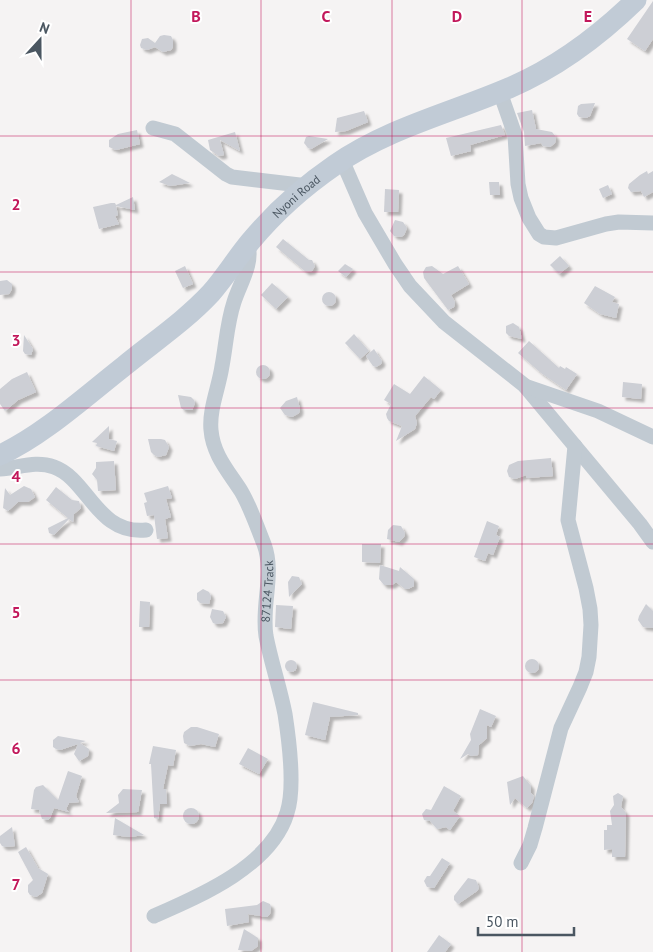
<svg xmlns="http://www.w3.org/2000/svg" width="653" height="952" viewBox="0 0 653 952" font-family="'PT Sans',sans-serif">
<defs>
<filter id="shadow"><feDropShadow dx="3.5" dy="3.5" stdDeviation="1" flood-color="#0004"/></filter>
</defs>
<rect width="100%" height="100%" fill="#f5f3f3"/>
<g fill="#cdcfd5" filter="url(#shadow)">
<polygon points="653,1 653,39 645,51 627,39"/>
<polygon points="164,35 171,36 173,40 173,47 171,50 163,52 155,47 147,50 141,48 140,45 142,39 148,38 155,43 160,36"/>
<polygon points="595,103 590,116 586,118 579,117 577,114 578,106 581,104"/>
<polygon points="532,110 536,129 552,132 556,137 555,143 550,147 543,146 541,143 525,146 524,132 517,113"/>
<polygon points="364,111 368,122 346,131 335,132 337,118"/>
<polygon points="501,125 505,135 470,145 471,151 451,156 446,138"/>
<polygon points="137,130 140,144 116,150 109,147 109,140 118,134"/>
<polygon points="235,132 240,151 220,140 224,155 219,156 210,150 208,140"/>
<polygon points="309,136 328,139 311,149 308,148 304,143 306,137"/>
<polygon points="647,171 648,174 653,171 653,192 644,197 641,191 631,192 628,188 629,184 640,175"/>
<polygon points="172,174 190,183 170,186 159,182"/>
<polygon points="489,182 499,182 500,195 490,195"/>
<polygon points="608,185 612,194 603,198 599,189"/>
<polygon points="385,189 399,190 398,212 384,212"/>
<polygon points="133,197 135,210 116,206 118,215 115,216 119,224 99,229 93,207 111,203 115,203 116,205"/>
<polygon points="395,220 403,222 407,228 404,235 401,237 394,236 390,231"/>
<polygon points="283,239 309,260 312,260 315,266 312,271 306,272 276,247"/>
<polygon points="560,256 569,266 559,274 550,265"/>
<polygon points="345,264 353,269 346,277 338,271"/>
<polygon points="185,266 193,284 183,288 175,271"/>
<polygon points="432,266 443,274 458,266 469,284 451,295 455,302 454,307 448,310 424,278 423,272 426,267"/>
<polygon points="7,280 12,284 12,289 9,294 0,295 0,281"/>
<polygon points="272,283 288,297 276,309 261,295"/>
<polygon points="595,286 615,297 612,302 619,304 616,318 600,314 584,303"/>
<circle cx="329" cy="299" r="7"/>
<polygon points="513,323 519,327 522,339 509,336 506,333 506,326"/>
<polygon points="354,334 369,351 360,359 345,343"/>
<polygon points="24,335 33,349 31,355 25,354 23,351"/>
<polygon points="529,341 559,368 560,366 565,369 566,367 577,374 566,390 541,373 518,353"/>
<polygon points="374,349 382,361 381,364 376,367 373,366 366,356"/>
<circle cx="263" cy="372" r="7"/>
<polygon points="27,372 36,392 18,400 5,411 0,404 0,389 12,379"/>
<polygon points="424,376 441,390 434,399 431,397 415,416 417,423 415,429 396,441 402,426 389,421 387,418 386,414 391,404 384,400 394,384 410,394"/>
<polygon points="623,382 642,384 641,399 622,397"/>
<polygon points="178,395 191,397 194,400 195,403 192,410 184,410 181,408"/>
<polygon points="297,397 300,409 299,413 292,417 285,415 280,408 286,401"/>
<polygon points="109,426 109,439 117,441 114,451 96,446 97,443 92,442"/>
<polygon points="148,439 161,439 165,440 169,447 166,455 158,457 154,455 151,452"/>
<polygon points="551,458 553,476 527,478 526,475 515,479 509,477 507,471 509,465 518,461"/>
<polygon points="114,461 116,490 98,491 97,480 92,474 96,468 96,462"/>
<polygon points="24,486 31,489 35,497 28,502 18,502 8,511 3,508 5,488 10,495"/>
<polygon points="168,486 172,498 166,499 171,517 165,519 168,538 157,539 154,515 147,516 144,503 147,502 144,493"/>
<polygon points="56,487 72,500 79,501 81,508 74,514 73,522 69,519 54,535 49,533 48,528 68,518 46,500"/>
<polygon points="487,521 499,526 496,535 500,537 493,555 488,553 485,561 474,557"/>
<polygon points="393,525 401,526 405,533 404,537 399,542 387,539 388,530"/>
<polygon points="362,544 381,544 380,563 362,562"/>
<polygon points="380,565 399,571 400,567 414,579 414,586 408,589 405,589 396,582 392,585 384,585 379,579"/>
<polygon points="292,576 299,577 302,584 289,597 288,582"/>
<polygon points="203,589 209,592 211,596 209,604 200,603 197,600 197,593"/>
<polygon points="140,601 150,602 149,627 139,627"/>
<polygon points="646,604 653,611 653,628 643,627 638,620 639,616"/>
<polygon points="276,605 293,606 291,629 275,627"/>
<polygon points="212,609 223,611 226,617 223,623 216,624 213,623 210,617"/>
<circle cx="532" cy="666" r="7"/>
<circle cx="291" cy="666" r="6"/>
<polygon points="313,702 358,713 358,715 330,717 325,740 305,735"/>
<polygon points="480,709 496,716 491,727 487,725 487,738 479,745 478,755 471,756 468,754 460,759 471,740 470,734"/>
<polygon points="191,727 197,727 219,734 215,747 201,744 190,746 184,743 183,736 184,732"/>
<polygon points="58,736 86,741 80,743 89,749 88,756 79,761 74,754 78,744 60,750 56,749 53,747 53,740"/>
<polygon points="153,746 176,750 173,766 168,765 163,789 166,789 167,804 160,804 158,819 154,818 151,764 149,764"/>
<polygon points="248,748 268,759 259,774 239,764"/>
<polygon points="68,771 82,776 76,796 79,802 69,803 66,809 69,812 54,808 50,818 48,820 42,819 39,810 31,809 34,790 36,787 43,785 58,800"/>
<polygon points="523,776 531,786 531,793 534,796 532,803 527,808 515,798 510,805 507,782"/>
<polygon points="444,786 461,796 453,811 460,816 450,830 446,827 437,829 430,821 424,820 422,814 426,809 431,810"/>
<polygon points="123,789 142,790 138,812 106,813 119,803 118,795"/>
<polygon points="618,793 623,796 621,807 626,813 625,857 612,857 612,849 604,850 604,830 607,830 607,825 612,825 610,811 614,805 613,796"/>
<circle cx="191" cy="816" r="8"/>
<polygon points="115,818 144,835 129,837 113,835"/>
<polygon points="12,827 15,846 5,847 2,846 0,843 0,836"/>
<polygon points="26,847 38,868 48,874 42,893 36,897 30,895 28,892 28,885 33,880 18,852"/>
<polygon points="442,858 450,863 434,888 427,887 424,881 427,876 430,876"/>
<polygon points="468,878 476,880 479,888 477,891 458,904 454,900 454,896"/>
<polygon points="263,901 270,904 271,907 270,914 267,917 248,914 249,922 227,926 225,909 257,905"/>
<polygon points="244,929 258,938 258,946 251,951 238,950"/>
<polygon points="439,935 451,944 445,952 427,952"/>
</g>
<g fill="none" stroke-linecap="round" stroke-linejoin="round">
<g stroke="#c1cad2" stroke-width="15">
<polyline points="500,92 515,135 518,184 521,198 529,218 539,234 544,237 556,238 606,224 619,222 653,223"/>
<polyline points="153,128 175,134 226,174 232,177 308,186"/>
<polyline points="342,160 365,213 395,264 410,286 444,322 524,385 640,524 653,542"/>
<polyline points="525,386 598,411 653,437"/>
<path d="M 0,469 C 19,468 35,460 54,467 C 88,479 97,535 146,530"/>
<polyline points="521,863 530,845 535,828 561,728 580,687 586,672 589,657 591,625 590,609 586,588 568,520 575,446"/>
<path id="s1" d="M 154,916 C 200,896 271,866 287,813 C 295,789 289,740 285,714 C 280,688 271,662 266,636 C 261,605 275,574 264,544 C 257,527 251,508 241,491 C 229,472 213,455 211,430 C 209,409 219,387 222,366 C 226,345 227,323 234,302 C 240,283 253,265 248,244"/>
</g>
<path stroke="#c1cbd6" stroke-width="21" id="s2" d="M 0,455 C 42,436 86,396 123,367 C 152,343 185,321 211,293 C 225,277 236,259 250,242 C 274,213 303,187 335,165 C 388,128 451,113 509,88 C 556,68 600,35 636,0"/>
</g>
<path fill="none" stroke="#c2185b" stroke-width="1" stroke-opacity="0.55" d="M 131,0 L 131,952M 261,0 L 261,952M 392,0 L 392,952M 522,0 L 522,952M 0,136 L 653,136M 0,272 L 653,272M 0,408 L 653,408M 0,544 L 653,544M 0,680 L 653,680M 0,816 L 653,816"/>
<g text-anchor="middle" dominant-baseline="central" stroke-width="4" stroke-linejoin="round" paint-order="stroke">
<g font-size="12" fill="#4a5661" stroke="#fff">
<text stroke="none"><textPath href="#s2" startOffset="396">Nyoni Road</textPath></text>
<text stroke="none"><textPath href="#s1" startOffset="398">87124 Track</textPath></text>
</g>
</g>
<g font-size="16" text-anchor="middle" font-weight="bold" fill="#c2185b" stroke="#fff" stroke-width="4" stroke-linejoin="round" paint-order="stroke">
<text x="196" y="22">B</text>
<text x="326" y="22">C</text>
<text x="457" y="22">D</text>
<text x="588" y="22">E</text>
<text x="16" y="210">2</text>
<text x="16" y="346">3</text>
<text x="16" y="482">4</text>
<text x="16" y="618">5</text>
<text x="16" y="754">6</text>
<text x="16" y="890">7</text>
</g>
<g transform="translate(40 40) rotate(21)" stroke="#ffffff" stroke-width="4" paint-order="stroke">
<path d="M0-4L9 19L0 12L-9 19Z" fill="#4a5661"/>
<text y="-8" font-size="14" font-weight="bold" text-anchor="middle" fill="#4a5661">N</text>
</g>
<path d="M478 927v8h96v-8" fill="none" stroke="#4a5661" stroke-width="2.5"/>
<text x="486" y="927" font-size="15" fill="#4a5661" stroke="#ffffff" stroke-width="4" paint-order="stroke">50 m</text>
</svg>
